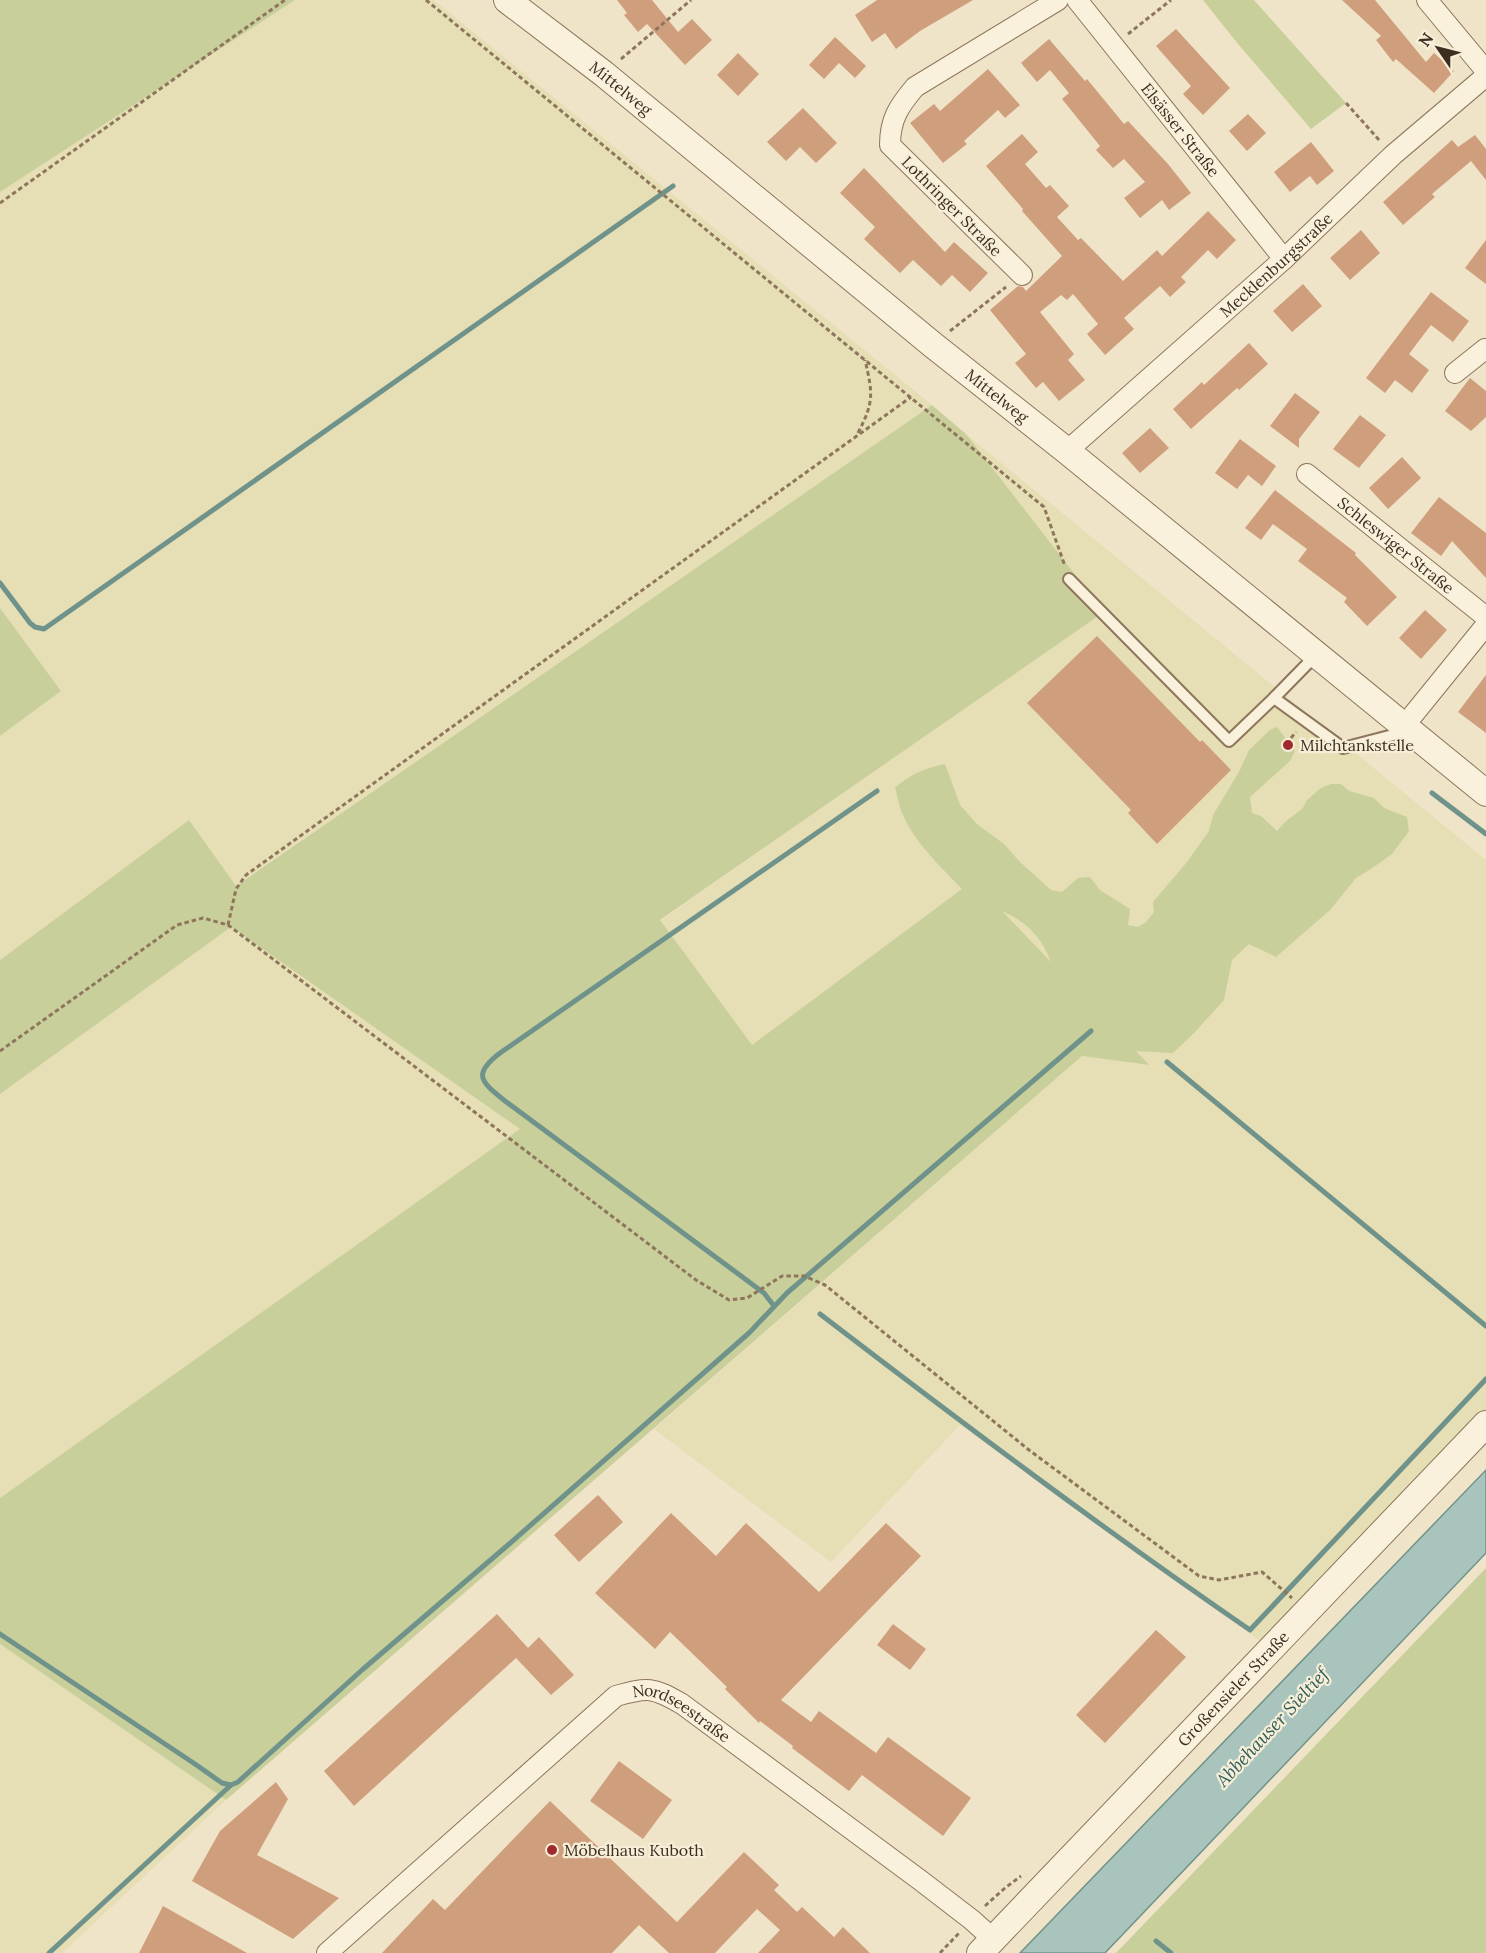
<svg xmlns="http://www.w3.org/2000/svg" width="1486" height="1953" viewBox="0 0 1486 1953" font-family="Lora,serif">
<rect width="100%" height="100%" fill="#f0e4c8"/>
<g fill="#e6deb5">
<polygon points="295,0 434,0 932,405 235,886 189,820 0,960 0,736 61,691 0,608 0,192"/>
<polygon points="966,434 1486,860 1486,1419 1267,1646 960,1425 831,1562 654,1429 1082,1056 1147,1065 972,882 752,1045 660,921 1103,612"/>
<polygon points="231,927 521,1129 0,1498 0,1094"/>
<polygon points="0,1644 226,1800 62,1953 0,1953"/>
</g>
<g fill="#c9cf9b" fill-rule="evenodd">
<polygon points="0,0 295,0 0,192"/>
<polygon points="1203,0 1254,0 1346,103 1311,129 1238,44"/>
<path d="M 932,405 L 966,434 L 1104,612 L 660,920 L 752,1045 L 962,889 C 942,868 915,843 903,815 C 899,807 898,797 895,788 C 910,774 926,768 945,764 L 960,805 L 977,824 L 1004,844 L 1020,862 L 1051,890 L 1062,892 L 1078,878 L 1090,877 L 1100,890 L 1130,909 L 1128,925 L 1138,927 L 1146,922 L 1154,912 L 1153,902 L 1187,862 L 1209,831 L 1213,815 L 1239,772 L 1249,750 L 1270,730 L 1277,727 L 1295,751 L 1290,761 L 1250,797 L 1252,813 L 1261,816 L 1277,831 L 1285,822 L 1303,808 L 1307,800 L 1321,788 L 1331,784 L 1341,784 L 1349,791 L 1374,798 L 1384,808 L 1407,817 L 1409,831 L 1392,854 L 1371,869 L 1356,878 L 1330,910 L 1276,957 L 1249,944 L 1232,960 L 1224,1000 L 1194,1033 L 1173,1053 L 1136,1051 L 1149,1065 L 1082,1056 L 226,1800 L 0,1644 L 0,1498 L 520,1129 L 231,927 L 0,1094 L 0,960 L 189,820 L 236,886 ZM 1002,911 C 1027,922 1042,938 1051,962 Z"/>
<polygon points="0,608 61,691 0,736"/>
<polygon points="1486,1568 1486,1953 1116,1953"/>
</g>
<polygon fill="#a9c4bc" stroke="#6f938a" stroke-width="1.5" points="1486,1470 1486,1553 1105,1953 1020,1953"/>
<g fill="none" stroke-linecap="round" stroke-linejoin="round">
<g stroke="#6f938a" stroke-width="5">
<polyline points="0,583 30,623 35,627 44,629 673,186"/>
<polyline points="1432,793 1486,834"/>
<polyline points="1167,1062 1486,1326"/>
<path d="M 774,1306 L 764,1293 L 505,1101 C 482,1082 471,1075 500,1053 L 877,791"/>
<path d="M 820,1314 C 961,1422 1103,1529 1250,1630 L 1486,1379"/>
<polyline points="0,1634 195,1764 222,1783 231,1785"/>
<polyline points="1156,1941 1171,1953"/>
<polyline points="49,1953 231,1785 238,1782 362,1670 508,1545 749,1333 787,1293 1091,1031"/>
</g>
</g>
<g fill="#cf9f7d">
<polygon points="617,0 652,0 678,32 692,19 712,40 685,65 647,24 638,32 624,15 627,13"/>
<polygon points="877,0 973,0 920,31 896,49 885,33 872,42 855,15"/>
<polygon points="1342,0 1375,0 1426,62 1434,53 1454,71 1434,93 1396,59 1393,62 1376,40 1381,36"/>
<polygon points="1176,29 1230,88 1203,115 1183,94 1191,86 1156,46"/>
<polygon points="835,37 866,66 855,78 839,63 824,79 809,65"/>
<polygon points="1049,39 1085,81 1087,79 1124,124 1128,121 1168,164 1191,193 1169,210 1162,200 1140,218 1124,198 1145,182 1124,159 1113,168 1096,150 1100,146 1062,99 1069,93 1050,70 1037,82 1021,63"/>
<polygon points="738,53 759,74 738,96 717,75"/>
<polygon points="988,69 1020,105 1005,118 998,110 964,141 967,144 943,163 910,123 934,104 940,111"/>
<polygon points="803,108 837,143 816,163 800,147 786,161 767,142"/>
<polygon points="1248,114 1266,133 1247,151 1229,131"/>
<polygon points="1022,134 1038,152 1025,164 1046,188 1050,185 1069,206 1057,217 1078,240 1081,238 1123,281 1157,250 1162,256 1208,211 1236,240 1217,259 1208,250 1181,277 1186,282 1170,297 1160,286 1124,318 1134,329 1105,355 1087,334 1098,324 1073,294 1067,300 1061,295 1040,312 1074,354 1068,360 1085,380 1059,401 1043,382 1036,388 1015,363 1026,354 990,310 1018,286 1023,287 1026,291 1062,256 1022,211 1023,209 986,166"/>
<polygon points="1475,135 1486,149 1486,180 1471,161 1432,194 1435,197 1403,225 1383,202 1452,140 1458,147"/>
<polygon points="1311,142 1334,171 1317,185 1310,176 1290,192 1274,172"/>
<polygon points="864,168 945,252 954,242 988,273 970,292 952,275 941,286 913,260 900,273 864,239 875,227 840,193"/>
<polygon points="1361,230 1380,253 1350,280 1330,258"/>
<polygon points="1486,240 1486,284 1465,268"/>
<polygon points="1303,284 1322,306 1292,332 1273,311"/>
<polygon points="1431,292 1469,321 1453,342 1431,325 1409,354 1429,370 1412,393 1395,380 1385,393 1366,378"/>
<polygon points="1249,343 1268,364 1239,390 1237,388 1191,429 1173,409 1202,382 1204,385"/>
<polygon points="1470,378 1486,391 1486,417 1471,431 1445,411"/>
<polygon points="1295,393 1320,412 1299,439 1299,448 1270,426"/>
<polygon points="1360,415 1386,435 1359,468 1333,449"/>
<polygon points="1150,428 1169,448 1140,473 1122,453"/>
<polygon points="1240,439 1276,466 1262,486 1248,475 1237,489 1215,473"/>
<polygon points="1402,457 1421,478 1388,509 1369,488"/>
<polygon points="1275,490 1356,553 1355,555 1397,597 1367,626 1344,602 1347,598 1298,561 1307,549 1273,524 1261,540 1245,528"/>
<polygon points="1439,497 1486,533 1486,578 1452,541 1441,556 1411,533"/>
<polygon points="1425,610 1447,630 1421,659 1399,638"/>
<polygon points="1097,636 1200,742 1202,740 1231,770 1157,844 1128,813 1131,810 1027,703"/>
<polygon points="1486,675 1486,733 1458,712"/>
<polygon points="598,1495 623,1522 579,1562 554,1535"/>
<polygon points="671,1513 716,1556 746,1523 819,1592 886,1523 921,1556 781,1700 811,1722 819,1711 876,1753 888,1737 971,1798 943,1836 862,1775 849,1791 792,1748 793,1746 760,1721 759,1723 725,1689 727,1687 670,1632 655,1649 595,1593"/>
<polygon points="497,1614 528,1648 539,1637 574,1675 551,1695 516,1658 354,1806 324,1771"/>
<polygon points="893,1624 926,1649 910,1670 877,1645"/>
<polygon points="1156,1630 1186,1657 1105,1743 1076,1715"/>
<polygon points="619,1761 672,1800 643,1839 590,1801"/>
<polygon points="276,1782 288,1799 257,1855 339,1898 293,1939 192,1881 220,1831"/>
<polygon points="550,1801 677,1922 744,1852 779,1885 774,1890 797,1912 802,1907 834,1937 843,1927 870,1953 758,1953 780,1930 757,1909 715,1953 669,1953 639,1925 612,1953 382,1953 433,1899 445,1910"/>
<polygon points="163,1906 247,1953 139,1953"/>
</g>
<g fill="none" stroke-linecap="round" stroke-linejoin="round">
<g stroke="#8d765c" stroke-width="14">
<g id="service">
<polyline points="1069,579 1229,741 1274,698 1316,655"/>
<polyline points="1274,698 1343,748 1397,734 1403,727"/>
</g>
</g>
<g stroke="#8d765c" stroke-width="22">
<g id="minor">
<path id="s1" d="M 1077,0 L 1284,259"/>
<polyline points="1427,0 1486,71"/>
<path d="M 1022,275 L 890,145 C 890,119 899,106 915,87 L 1058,0"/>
<polyline points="1455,373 1485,349"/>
<path id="s2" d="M 1067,451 L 1284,259 L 1393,155 L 1486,76"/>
<path id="s3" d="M 1307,474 L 1486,617"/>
<polyline points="1404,726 1486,625"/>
<path id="s4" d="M 327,1953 L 616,1696 C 648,1687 653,1687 682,1704 L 920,1880 L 972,1920 L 993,1939"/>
</g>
</g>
<g stroke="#8d765c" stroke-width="28">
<g id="tertiary">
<path id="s5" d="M 507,0 L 604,74 L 933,345 L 1067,451 L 1486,793"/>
<path id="s6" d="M 980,1953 L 1486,1424"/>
</g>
</g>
<g stroke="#8d765c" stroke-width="3" stroke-dasharray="4.5 3" stroke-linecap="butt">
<polyline points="426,0 1044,507 1065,566"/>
<polyline points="1128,34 1171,0"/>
<polyline points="621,59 691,0"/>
<polyline points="1346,103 1380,141"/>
<polyline points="0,203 285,0"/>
<polyline points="950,331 1006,287"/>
<path d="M 858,433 C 874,402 873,394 865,360"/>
<polyline points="1291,738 1296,732"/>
<polyline points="228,925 236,889 246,875 911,397"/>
<polyline points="0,1051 177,925 203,918 228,925 696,1280 729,1300 747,1298 782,1276 804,1276 825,1285 1029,1450 1199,1576 1219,1580 1262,1572 1292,1598"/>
<polyline points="985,1906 1005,1888 1021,1876"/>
<polyline points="940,1953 960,1932"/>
</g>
<use href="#service" stroke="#faf1dc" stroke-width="10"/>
<use href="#minor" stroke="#faf1dc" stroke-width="20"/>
<use href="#tertiary" stroke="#faf1dc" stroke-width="26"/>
</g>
<g fill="#9e2a2b" stroke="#f7eed8" stroke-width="2">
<circle cx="1288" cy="745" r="6"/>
<circle cx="552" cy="1850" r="6"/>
</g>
<g text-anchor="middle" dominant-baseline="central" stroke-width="4.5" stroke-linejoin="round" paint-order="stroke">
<g font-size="16" fill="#3d2e20" stroke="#f7eed8">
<text stroke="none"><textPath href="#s5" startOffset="144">Mittelweg</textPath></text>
<text stroke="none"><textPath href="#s1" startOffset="166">Elsässer Straße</textPath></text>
<text transform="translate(952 206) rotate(45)">Lothringer Straße</text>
<text stroke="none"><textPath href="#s2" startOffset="280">Mecklenburgstraße</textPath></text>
<text stroke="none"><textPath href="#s5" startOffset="630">Mittelweg</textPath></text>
<text stroke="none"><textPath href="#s3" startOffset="114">Schleswiger Straße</textPath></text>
<text stroke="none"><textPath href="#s6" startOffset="366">Großensieler Straße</textPath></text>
<text stroke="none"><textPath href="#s4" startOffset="459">Nordseestraße</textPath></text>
</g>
<g font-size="16" fill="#3d2e20" stroke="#f7eed8" text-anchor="start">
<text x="1300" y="745">Milchtankstelle</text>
<text x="564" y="1850">Möbelhaus Kuboth</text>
</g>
<g font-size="18" font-style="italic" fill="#2f5d5a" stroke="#f7eed8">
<text transform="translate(1272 1727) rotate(-47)">Abbehauser Sieltief</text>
</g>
</g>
<g transform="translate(1438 48) rotate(305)" stroke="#f7eed8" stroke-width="4.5" paint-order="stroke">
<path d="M0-4.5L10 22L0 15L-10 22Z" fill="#3d2e20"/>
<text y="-9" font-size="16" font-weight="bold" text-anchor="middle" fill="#3d2e20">N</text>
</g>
</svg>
